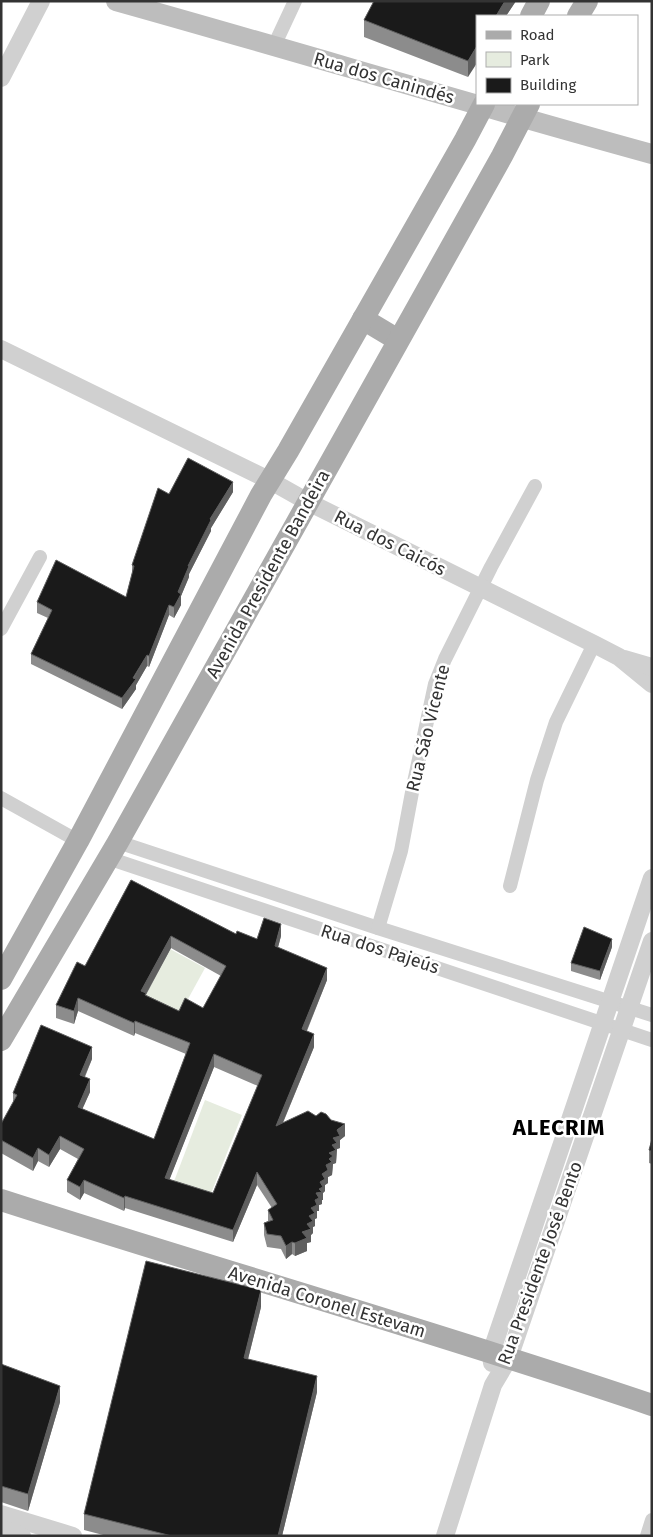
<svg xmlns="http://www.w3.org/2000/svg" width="653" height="1537" viewBox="0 0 653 1537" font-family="'Fira Sans',sans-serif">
<rect width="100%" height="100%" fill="#fff"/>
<g fill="#e6ecdf">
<polygon points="170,949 205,968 177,1019 143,1000"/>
<polygon points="205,1100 242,1115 210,1196 173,1184"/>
</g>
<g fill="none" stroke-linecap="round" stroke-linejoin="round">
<g stroke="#d0d0d0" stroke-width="14">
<polyline points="274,46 295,1"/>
<polyline points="1,629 40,557"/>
<polyline points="1,798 78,841"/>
<polyline points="118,842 378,928 652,1015"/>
<polyline points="108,858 652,1040"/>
<polyline points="510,886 537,780 556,722 594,644"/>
<polyline points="378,928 401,851 413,787 435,684 445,659 491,567 535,486"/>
<polyline points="647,1536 652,1520"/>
</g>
<g stroke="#d0d0d0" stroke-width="18">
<polyline points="1,78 41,1"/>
<polyline points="1,349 269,480 308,502 594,644 619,657 652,684"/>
<polyline points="624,659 652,667"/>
<polyline points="492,1363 491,1353 652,878"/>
<polyline points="1,1514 73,1536"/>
<polyline points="1,1529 22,1536"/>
<polyline points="445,1536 493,1385 509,1358 652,941"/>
</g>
<path stroke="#bdbdbd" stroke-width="20" d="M 116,1 C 295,51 473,105 652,154"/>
<g stroke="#ababab" stroke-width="22">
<polyline points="531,16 539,1"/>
<polyline points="578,16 587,1"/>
<polyline points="363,319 398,340"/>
<polyline points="1,979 78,841 261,495 288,451 465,140 484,104"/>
<polyline points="1,1040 118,842 502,156 529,104"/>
<path d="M 1,1200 C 218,1270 436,1332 652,1405"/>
</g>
</g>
<g fill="#8c8c8c" fill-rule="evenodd">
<polygon points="374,1 516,1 506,16 477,16 468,77 364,37 364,20"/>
<polygon points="233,492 211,528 211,531 189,574 189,577 181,596 181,605 174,618 169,615 149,667 147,666 136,685 136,689 122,709 31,664 31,654 48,618 37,613 37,602 126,597 132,573 132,565 169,494"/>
<path d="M 131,880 L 236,934 L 257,939 L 281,936 L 278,947 L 327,980 L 307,1031 L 314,1047 L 283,1123 L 345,1136 L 340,1140 L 340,1148 L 337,1149 L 336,1163 L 333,1164 L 332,1175 L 328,1177 L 328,1183 L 325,1185 L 325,1191 L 323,1193 L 323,1200 L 322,1200 L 322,1204 L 319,1205 L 319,1211 L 317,1211 L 317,1218 L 315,1219 L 315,1226 L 313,1227 L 313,1233 L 311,1235 L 311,1242 L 307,1243 L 307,1251 L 295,1256 L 292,1254 L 286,1259 L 281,1249 L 267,1247 L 264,1235 L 264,1223 L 268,1221 L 268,1210 L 272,1208 L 257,1185 L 233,1242 L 125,1208 L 124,1211 L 84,1193 L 80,1200 L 67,1192 L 67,1180 L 78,1159 L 60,1149 L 49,1167 L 38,1161 L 33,1171 L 1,1153 L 1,1124 L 13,1103 L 13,1093 L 92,1059 L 85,1077 L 90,1092 L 82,1109 L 154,1139 L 186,1054 L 135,1033 L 134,1036 L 78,1011 L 74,1024 L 56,1018 L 56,1005 L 85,966 ZM 171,948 L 221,976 L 203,1008 L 179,1011 L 146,995 ZM 214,1067 L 258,1086 L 213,1193 L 169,1180 Z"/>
<polygon points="612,947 600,980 571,971 571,963"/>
<polygon points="652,1139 652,1164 649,1163 649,1150"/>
<polygon points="261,1307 248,1359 317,1392 282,1536 107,1536 84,1530 84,1514"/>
<polygon points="1,1364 60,1402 28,1511 1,1502"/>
</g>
<g fill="#5f5f5f">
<polygon points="505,1 516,1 506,16 496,16"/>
<polygon points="477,46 477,63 468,77 468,61"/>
<polygon points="233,482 233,492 211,528 211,531 189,574 189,577 181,596 181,605 174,618 174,607 178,592 188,566 210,519"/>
<polygon points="169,605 169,615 149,667 149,656"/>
<polygon points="147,655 147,666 136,685 136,689 122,709 122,698"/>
<polygon points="281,924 281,936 275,959 275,946"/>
<polygon points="171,936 171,948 146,994 146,1006 141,991"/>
<polygon points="612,939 612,947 600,980 600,971"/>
<polygon points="327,968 327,980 302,1042 302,1029"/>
<polygon points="78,998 78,1011 74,1024 74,1011"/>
<polygon points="135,1021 135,1033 134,1036 134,1023"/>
<polygon points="314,1034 314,1047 276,1139 276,1126"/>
<polygon points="92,1047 92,1059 80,1087 80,1075"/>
<polygon points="214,1054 214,1067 165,1191 165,1178"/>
<polygon points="90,1079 90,1092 78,1119 78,1107"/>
<polygon points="345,1124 345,1136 340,1140 340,1148 337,1149 336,1163 333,1164 332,1175 328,1177 328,1183 325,1185 325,1191 323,1193 323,1200 322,1200 322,1204 319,1205 319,1211 317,1211 317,1218 315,1219 315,1226 313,1227 313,1233 311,1235 311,1242 307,1243 307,1251 295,1256 295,1243 307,1224 311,1208 315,1200 322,1174 326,1165 333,1138 337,1130"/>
<polygon points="60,1136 60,1149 49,1167 49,1155"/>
<polygon points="38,1148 38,1161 33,1171 33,1158"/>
<polygon points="257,1172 257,1185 233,1242 233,1230"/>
<polygon points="84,1180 84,1193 80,1200 80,1187"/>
<polygon points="125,1196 125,1208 124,1211 124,1198"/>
<polygon points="292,1242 292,1254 286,1259 286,1246"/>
<polygon points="261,1290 261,1307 244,1375 244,1358"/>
<polygon points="317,1376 317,1392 282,1536 278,1536"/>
<polygon points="60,1386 60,1402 28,1511 28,1494"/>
</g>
<g fill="#1a1a1a" stroke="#5f5f5f" fill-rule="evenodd">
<polygon points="374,1 505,1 496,16 477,16 477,46 468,61 364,20"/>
<polygon points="188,458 233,482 210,519 211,520 188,566 189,566 178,592 181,594 174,607 169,605 149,656 147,655 133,678 136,679 122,698 31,654 52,610 37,602 56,560 126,597 134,566 132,565 158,488 169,494"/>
<path d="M 131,880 L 236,934 L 237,931 L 257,939 L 264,918 L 281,924 L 275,946 L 327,968 L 302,1029 L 314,1034 L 276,1126 L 308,1111 L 316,1116 L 321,1112 L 326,1114 L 331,1120 L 345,1124 L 337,1130 L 340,1136 L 333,1138 L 337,1143 L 332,1145 L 336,1150 L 329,1153 L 333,1156 L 329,1159 L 332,1162 L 326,1165 L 328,1170 L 322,1174 L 325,1179 L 320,1182 L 323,1187 L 319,1189 L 322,1192 L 316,1193 L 319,1198 L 315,1200 L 317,1205 L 311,1208 L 315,1213 L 309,1216 L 313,1221 L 307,1224 L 311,1229 L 302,1232 L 307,1238 L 295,1243 L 292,1242 L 286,1246 L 281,1236 L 267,1234 L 264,1223 L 273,1220 L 268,1210 L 277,1204 L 257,1172 L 233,1230 L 125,1196 L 124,1198 L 84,1180 L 80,1187 L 67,1180 L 84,1149 L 60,1136 L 49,1155 L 38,1148 L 33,1158 L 1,1140 L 1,1124 L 17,1095 L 13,1093 L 41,1025 L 92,1047 L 80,1075 L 90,1079 L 78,1107 L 154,1139 L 190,1043 L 135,1021 L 134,1023 L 78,998 L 74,1011 L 56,1005 L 77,962 L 85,966 ZM 171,936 L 226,966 L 203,1008 L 185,998 L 179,1011 L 145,995 L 146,993 L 141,991 ZM 214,1054 L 262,1075 L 213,1193 L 165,1178 Z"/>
<polygon points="584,927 612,939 600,971 571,963"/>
<polygon points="652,1139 652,1151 649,1150"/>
<polygon points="146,1261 261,1290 244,1358 317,1376 278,1536 172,1536 84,1514"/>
<polygon points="1,1364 60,1386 28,1494 1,1486"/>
</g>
<g text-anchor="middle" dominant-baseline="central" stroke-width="5" stroke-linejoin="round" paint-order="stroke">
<g font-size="18" fill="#333" stroke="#fff">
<text transform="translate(384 78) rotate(16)">Rua dos Canindés</text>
<text transform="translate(390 543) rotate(27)">Rua dos Caicós</text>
<text transform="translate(268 574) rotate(-61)">Avenida Presidente Bandeira</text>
<text transform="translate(428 728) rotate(-76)">Rua São Vicente</text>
<text transform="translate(380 949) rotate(18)">Rua dos Pajeús</text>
<text transform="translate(540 1263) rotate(-70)">Rua Presidente José Bento</text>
<text transform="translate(327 1302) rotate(17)">Avenida Coronel Estevam</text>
</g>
<g font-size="22" font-weight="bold" letter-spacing="1" fill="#000" stroke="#fff">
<text x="559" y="1127">ALECRIM</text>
</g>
</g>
<rect width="653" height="1537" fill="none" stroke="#333333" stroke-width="5"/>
<rect x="476" y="15" width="162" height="90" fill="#ffffff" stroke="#adadad"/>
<rect x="486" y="31" width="25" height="8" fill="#ababab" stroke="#adadad"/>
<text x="520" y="40" font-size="15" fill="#333333">Road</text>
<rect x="486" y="52" width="25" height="15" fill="#e6ecdf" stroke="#adadad"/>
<text x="520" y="65" font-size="15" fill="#333333">Park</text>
<rect x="486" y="78" width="25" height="15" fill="#1a1a1a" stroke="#adadad"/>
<text x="520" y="90" font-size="15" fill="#333333">Building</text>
</svg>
